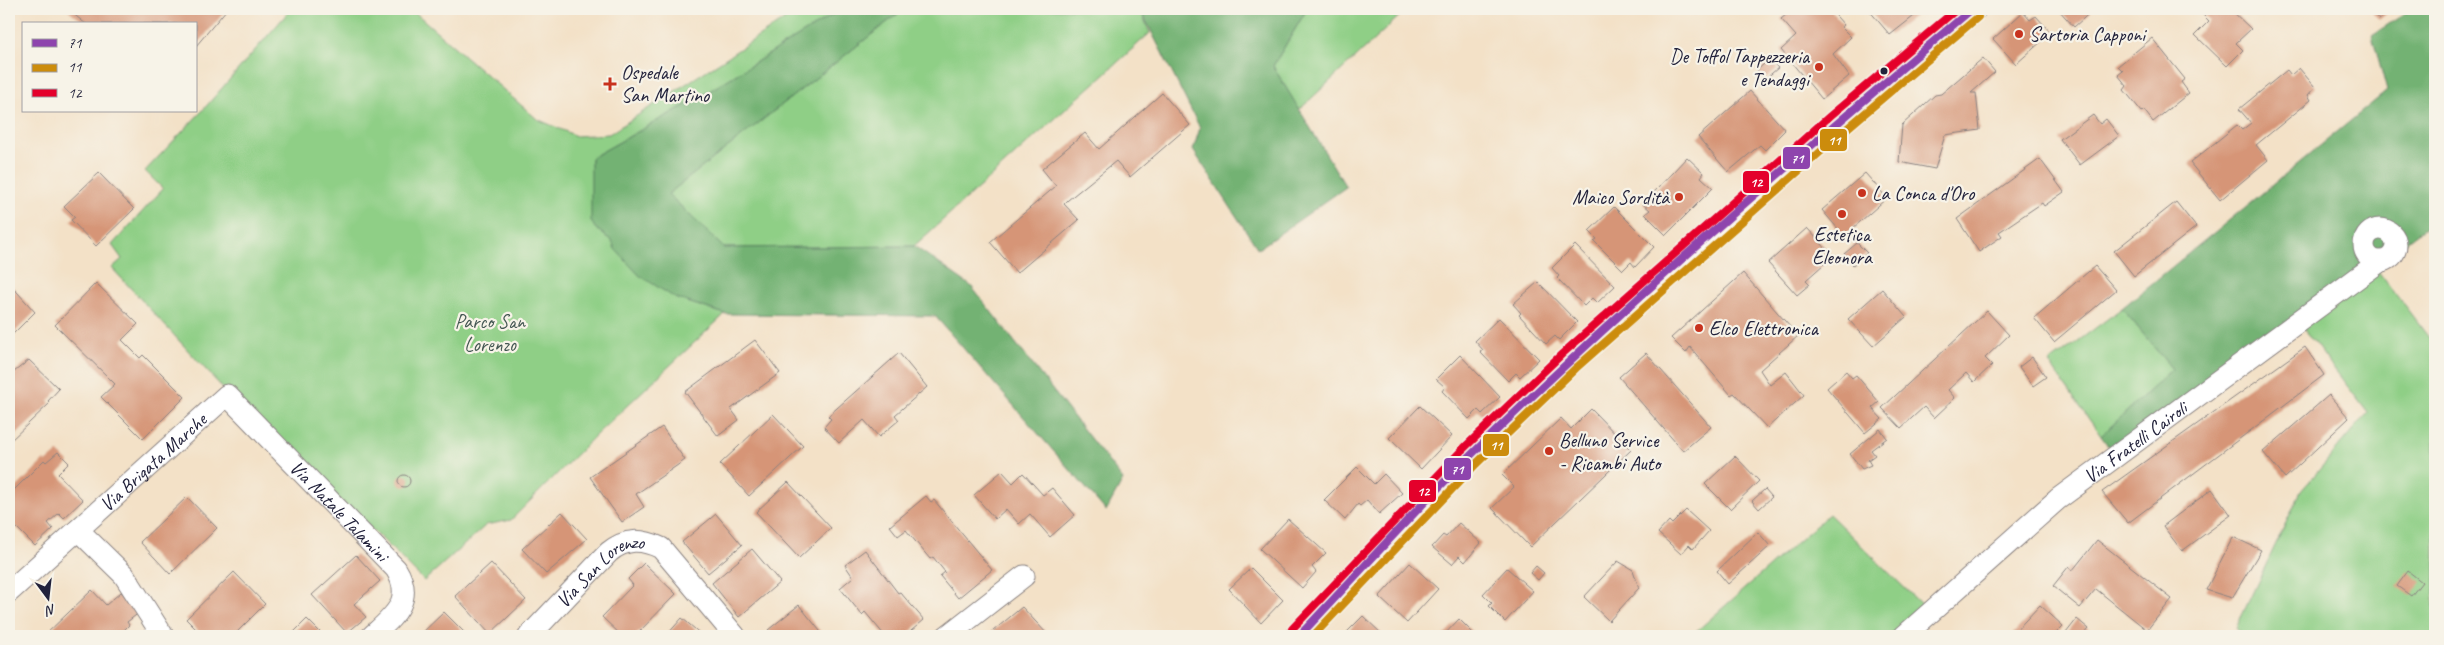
<svg xmlns="http://www.w3.org/2000/svg" width="2444" height="645" viewBox="0 0 2444 645" font-family="Caveat,sans-serif">
<rect width="100%" height="100%" fill="#f7f3e8"/>
<filter id="ink" filterUnits="userSpaceOnUse"><feTurbulence type="fractalNoise" baseFrequency=".02" numOctaves="2"/><feDisplacementMap in="SourceGraphic" scale="10" xChannelSelector="R" yChannelSelector="G"/><feConvolveMatrix kernelMatrix="1 2 1 2 8 2 1 2 1" color-interpolation-filters="sRGB"/></filter>
<filter id="wash" filterUnits="userSpaceOnUse"><feTurbulence type="fractalNoise" baseFrequency=".0096" numOctaves="4" result="noise"/><feDisplacementMap in="SourceGraphic" scale="20" xChannelSelector="R" yChannelSelector="G"/><feGaussianBlur stdDeviation="1.12" result="paint"/><feColorMatrix in="noise" values="0 0 0 0 0 0 0 0 0 0 0 0 0 0 0 0 0 1.4 0 .05"/><feComposite in="paint" operator="in"/></filter>
<g filter="url(#wash)">
<rect width="100%" height="100%" fill="#f3e1c7"/>
<g fill="#8fcf86" stroke="#587860">
<polygon points="291,9 411,9 537,119 576,136 609,134 801,9 842,9 698,98 591,158 595,228 612,241 615,249 675,298 725,314 600,431 511,520 486,525 424,581 382,539 227,395 220,385 112,268 122,259 112,245 163,189 145,171 202,111"/>
<polygon points="904,9 1140,9 1150,33 914,246 724,248 668,194"/>
<polygon points="1307,9 1407,9 1299,110 1273,66"/>
<polygon points="2374,266 2433,343 2435,341 2435,636 2242,636 2236,628 2301,491 2368,413 2299,323"/>
<polygon points="2122,308 2172,369 2101,436 2049,363"/>
<polygon points="1829,514 1926,609 1895,636 1691,636"/>
</g>
<g fill="#73b273" stroke="#4a6a57">
<polygon points="842,9 904,9 668,194 724,248 914,246 971,286 1123,480 1106,511 935,316 725,314 675,298 639,275 615,249 612,241 595,228 591,221 591,158 698,98"/>
<polygon points="1140,9 1307,9 1273,66 1346,187 1258,249 1193,150 1200,128"/>
<polygon points="2412,9 2435,9 2435,220 2299,323 2114,454 2101,436 2172,369 2122,308 2387,91 2372,35"/>
</g>
<g id="blocks">
<g fill="#d69577">
<polygon points="67,9 227,9 196,46 196,24 86,24"/>
<polygon points="1793,9 1830,9 1844,25 1841,27 1851,37 1833,54 1849,76 1822,99 1781,50 1796,36 1781,19"/>
<polygon points="1868,9 1923,9 1890,35"/>
<polygon points="2058,9 2094,9 2074,27"/>
<polygon points="2209,9 2230,9 2251,29 2236,43 2243,50 2227,66 2195,35 2209,21 2203,15"/>
<polygon points="2372,9 2392,9 2379,20 2371,10"/>
<polygon points="2023,12 2030,20 2036,16 2051,33 2016,64 1993,39"/>
<polygon points="2152,38 2185,79 2181,82 2189,93 2153,122 2144,110 2142,112 2124,90 2127,86 2118,75 2123,71 2118,66"/>
<polygon points="1983,58 1995,72 1971,93 1976,93 1980,130 1945,135 1935,169 1899,162 1902,125 1935,95 1941,94"/>
<polygon points="1770,59 1778,68 1765,79 1757,70"/>
<polygon points="2299,68 2315,87 2308,95 2311,100 2256,145 2268,160 2220,200 2190,163 2237,125 2242,130 2251,123 2239,109 2287,70 2291,75"/>
<polygon points="1750,91 1785,130 1765,150 1760,145 1728,172 1698,137"/>
<polygon points="1162,93 1190,125 1130,177 1116,161 1068,200 1064,204 1079,220 1017,273 990,242 1056,186 1042,169 1085,133 1099,149"/>
<polygon points="2093,115 2100,124 2106,119 2119,136 2080,165 2060,139"/>
<polygon points="1687,157 1704,173 1701,177 1713,188 1666,235 1645,214 1650,210 1643,204"/>
<polygon points="2040,159 2064,192 2044,206 2042,203 1999,232 2002,236 1979,252 1957,219"/>
<polygon points="99,173 134,209 96,246 71,220 75,217 64,206"/>
<polygon points="1865,173 1887,198 1844,236 1822,210"/>
<polygon points="2176,202 2196,227 2134,276 2114,251"/>
<polygon points="1614,207 1654,247 1635,267 1631,262 1623,270 1594,241 1597,239 1589,231"/>
<polygon points="1807,228 1833,256 1806,280 1810,284 1797,295 1768,263"/>
<polygon points="1857,243 1867,253 1853,265 1844,254"/>
<polygon points="1575,245 1615,286 1597,303 1592,298 1584,306 1557,278 1559,276 1552,268"/>
<polygon points="2095,266 2116,290 2054,342 2034,318"/>
<polygon points="1743,273 1798,336 1760,370 1770,385 1786,372 1804,395 1767,428 1734,393 1731,395 1690,347 1686,353 1671,338"/>
<polygon points="1538,282 1577,322 1559,340 1555,336 1546,344 1519,315 1521,313 1513,304"/>
<polygon points="9,283 35,312 9,338"/>
<polygon points="96,283 138,324 122,340 140,358 143,355 185,397 143,439 101,397 115,384 55,325"/>
<polygon points="1882,289 1906,317 1873,346 1848,319"/>
<polygon points="1987,311 2009,335 1985,358 1992,365 1974,382 1966,373 1948,390 1955,398 1934,418 1924,407 1901,428 1882,408"/>
<polygon points="1499,318 1539,359 1520,377 1516,373 1508,381 1480,352 1483,350 1475,341"/>
<polygon points="755,340 780,373 731,409 739,420 718,436 685,392"/>
<polygon points="2305,347 2324,375 2128,523 2102,492"/>
<polygon points="899,353 927,387 895,415 899,420 879,437 864,420 839,443 824,427 831,419 828,416"/>
<polygon points="1646,353 1711,427 1683,451 1619,377"/>
<polygon points="1460,355 1500,397 1482,414 1478,410 1469,419 1442,391 1445,387 1436,379"/>
<polygon points="2032,357 2046,377 2033,386 2019,367"/>
<polygon points="29,360 59,389 48,401 50,403 9,442 9,376"/>
<polygon points="1846,371 1852,378 1856,375 1879,402 1872,408 1882,419 1865,433 1827,388"/>
<polygon points="2329,395 2349,418 2285,478 2263,452"/>
<polygon points="1420,406 1452,436 1421,469 1389,438"/>
<polygon points="1591,409 1631,450 1530,547 1492,508 1514,487 1502,475 1561,418 1571,429"/>
<polygon points="773,414 803,446 749,496 720,464"/>
<polygon points="662,427 685,460 636,494 644,507 622,522 590,477"/>
<polygon points="1880,429 1887,438 1871,450 1875,455 1868,460 1871,465 1862,469 1850,454"/>
<polygon points="58,452 69,463 58,474 83,500 64,518 59,513 48,523 53,529 35,546 9,520 9,495 44,460 46,462"/>
<polygon points="1735,456 1759,481 1730,509 1705,484"/>
<polygon points="1357,467 1374,484 1384,474 1402,493 1379,514 1367,500 1360,506 1358,504 1345,520 1324,500"/>
<polygon points="1002,471 1013,483 1023,473 1043,495 1052,488 1075,515 1050,537 1030,514 1019,524 1006,509 995,519 974,495"/>
<circle cx="404" cy="481" r="6"/>
<polygon points="788,482 831,528 799,558 756,512"/>
<polygon points="1765,489 1772,497 1759,509 1752,501"/>
<polygon points="2212,489 2231,515 2182,551 2163,526"/>
<polygon points="926,496 931,502 934,500 992,570 958,598 940,576 945,572 933,557 930,559 906,530 898,536 890,526"/>
<polygon points="187,497 217,528 170,574 140,542"/>
<polygon points="1686,510 1709,531 1693,549 1689,545 1681,554 1658,533 1669,521 1672,524"/>
<polygon points="562,512 587,539 546,574 522,549"/>
<polygon points="716,514 742,545 708,573 682,542"/>
<polygon points="1288,519 1326,553 1312,567 1316,572 1302,588 1260,549"/>
<polygon points="1459,523 1481,543 1465,562 1459,556 1452,564 1432,547 1443,535 1446,537"/>
<polygon points="1758,532 1770,546 1728,584 1717,571"/>
<polygon points="2233,537 2261,550 2232,598 2206,590"/>
<polygon points="2097,540 2172,599 2147,630 2096,589 2080,608 2053,586 2069,566 2072,571"/>
<polygon points="752,549 780,582 739,617 712,583"/>
<polygon points="865,550 898,593 900,592 924,620 905,636 885,636 865,612 862,615 840,588 853,577 845,565"/>
<polygon points="356,555 380,581 354,604 366,617 347,633 312,595"/>
<polygon points="1618,561 1633,570 1639,588 1609,621 1584,597"/>
<polygon points="491,563 526,600 490,634 455,596"/>
<polygon points="644,563 676,594 635,636 622,636 602,617 633,585 628,579"/>
<polygon points="1410,563 1438,589 1407,623 1379,597"/>
<polygon points="1536,566 1544,573 1538,580 1530,573"/>
<polygon points="1251,568 1283,600 1261,623 1229,589"/>
<polygon points="1507,568 1533,591 1505,622 1489,606 1492,603 1483,594"/>
<polygon points="2408,571 2422,582 2411,596 2397,586"/>
<polygon points="234,572 265,604 233,636 203,636 186,619"/>
<polygon points="92,590 106,605 121,592 140,612 127,622 129,625 118,636 44,636"/>
<polygon points="799,605 824,636 773,636 768,630"/>
<polygon points="2040,605 2063,626 2053,636 2011,636"/>
<polygon points="1022,607 1049,636 987,636"/>
<polygon points="444,612 468,636 419,636"/>
<polygon points="1363,616 1384,636 1343,636"/>
<polygon points="682,618 703,636 666,636"/>
<polygon points="307,619 324,636 290,636"/>
<polygon points="1459,619 1476,636 1443,636"/>
<polygon points="2077,619 2089,629 2083,636 2070,636 2066,633"/>
</g>
</g>
</g>
<g filter="url(#ink)">
<use href="#blocks" fill-opacity="0" stroke="#8a8281" stroke-width="1"/>
<g fill="none" stroke-linecap="round" stroke-linejoin="round">
<g stroke="#8a8281" stroke-width="23">
<g id="minor">
<circle cx="2380" cy="245" r="16"/>
<polyline points="78,530 124,575 163,636"/>
<path id="s1" d="M 9,592 L 227,395 L 396,569 C 415,600 394,616 372,636"/>
<path id="s2" d="M 529,636 L 609,552 C 626,538 642,539 661,548 L 735,636"/>
<polyline points="947,636 1024,576"/>
<path id="s3" d="M 1904,636 L 2058,499 L 2379,262"/>
</g>
</g>
<g stroke="#8a8281" stroke-width="29">
<polyline id="major" points="1299,636 1469,457 1569,361 1837,123 1972,9"/>
</g>
<use href="#minor" stroke="#fff" stroke-width="21"/>
<use href="#major" stroke="#fff" stroke-width="28"/>
<g stroke="#f7f3e8" stroke-width="11">
<path id="bus-1" d="M 1299,636 C 1356,576 1412,513 1471,455 C 1631,299 1801,153 1972,9"/>
</g>
<g stroke="#f7f3e8" stroke-width="11">
<polyline id="bus-2" points="1313,636 1476,464 1576,368 1844,131 1978,17"/>
</g>
<g stroke="#f7f3e8" stroke-width="11">
<polyline id="bus-3" points="1292,629 1462,450 1562,354 1830,116 1957,9"/>
</g>
<use href="#bus-1" stroke="#8e44ad" stroke-width="8"/>
<use href="#bus-2" stroke="#cc8c0c" stroke-width="8"/>
<use href="#bus-3" stroke="#e4002b" stroke-width="8"/>
</g>
</g>
<g fill="#c8321e" stroke="#f7f3e8" stroke-width="2">
<circle cx="2019" cy="34" r="5"/>
<circle cx="1819" cy="67" r="5"/>
<path d="M607.5 76.5h5v5h5v5h-5v5h-5v-5h-5v-5h5z"/>
<circle cx="1862" cy="193" r="5"/>
<circle cx="1679" cy="197" r="5"/>
<circle cx="1842" cy="214" r="5"/>
<circle cx="1699" cy="328" r="5"/>
<circle cx="1549" cy="451" r="5"/>
</g>
<circle fill="#22223b" stroke="#f7f3e8" stroke-width="2" cx="1884" cy="71" r="4.5"/>
<g text-anchor="middle" dominant-baseline="central" stroke-width="4.5" stroke-linejoin="round" paint-order="stroke">
<g font-size="20" fill="#22223b" stroke="#f7f3e8" text-anchor="start">
<text x="2029" y="34">Sartoria Capponi</text>
<text x="1809" y="56" text-anchor="end">De Toffol Tappezzeria<tspan x="1809" dy="23">e Tendaggi</tspan></text>
<text x="621" y="72">Ospedale<tspan x="621" dy="23">San Martino</tspan></text>
<text x="1872" y="193">La Conca d'Oro</text>
<text x="1669" y="197" text-anchor="end">Maico Sordità</text>
<text x="1842" y="234" text-anchor="middle">Estetica<tspan x="1842" dy="23">Eleonora</tspan></text>
<text x="1709" y="328">Elco Elettronica</text>
<text x="1559" y="440">Belluno Service<tspan x="1559" dy="23">- Ricambi Auto</tspan></text>
</g>
<g font-size="20" fill="#435652" stroke="#f7f3e8">
<text x="490" y="321">Parco San<tspan x="490" dy="23">Lorenzo</tspan></text>
</g>
<g font-size="20" fill="#22223b" stroke="#f7f3e8">
<text stroke="none"><textPath href="#s3" startOffset="302">Via Fratelli Cairoli</textPath></text>
<text stroke="none"><textPath href="#s1" startOffset="194">Via Brigata Marche</textPath></text>
<text stroke="none"><textPath href="#s1" startOffset="455">Via Natale Talamini</textPath></text>
<text stroke="none"><textPath href="#s2" startOffset="99">Via San Lorenzo</textPath></text>
</g>
</g>
<g stroke="#f7f3e8" stroke-width="2">
<rect x="1819" y="128" width="29" height="24" rx="5" fill="#cc8c0c"/>
<rect x="1782" y="146" width="29" height="24" rx="5" fill="#8e44ad"/>
<rect x="1742" y="170" width="28" height="24" rx="5" fill="#e4002b"/>
<rect x="1482" y="433" width="28" height="24" rx="5" fill="#cc8c0c"/>
<rect x="1443" y="457" width="29" height="24" rx="5" fill="#8e44ad"/>
<rect x="1408" y="479" width="29" height="24" rx="5" fill="#e4002b"/>
</g>
<g font-size="14" text-anchor="middle" font-weight="bold" fill="#fff">
<text x="1834" y="145">11</text>
<text x="1797" y="163">71</text>
<text x="1756" y="187">12</text>
<text x="1496" y="450">11</text>
<text x="1457" y="474">71</text>
<text x="1423" y="496">12</text>
</g>
<rect width="2444" height="645" fill="none" stroke="#f7f3e8" stroke-width="30"/>
<rect x="22" y="22" width="175" height="90" fill="#f7f3e8" stroke="#a29fa3"/>
<rect x="32" y="39" width="25" height="8" fill="#8e44ad" stroke="#a29fa3"/>
<text x="68" y="48" font-size="15" fill="#22223b">71</text>
<rect x="32" y="64" width="25" height="8" fill="#cc8c0c" stroke="#a29fa3"/>
<text x="68" y="72" font-size="15" fill="#22223b">11</text>
<rect x="32" y="89" width="25" height="8" fill="#e4002b" stroke="#a29fa3"/>
<text x="68" y="98" font-size="15" fill="#22223b">12</text>
<g transform="translate(48 598) rotate(165)" stroke="#f7f3e8" stroke-width="4" paint-order="stroke">
<path d="M0-4L9 19L0 12L-9 19Z" fill="#22223b"/>
<text y="-8" font-size="14" font-weight="bold" text-anchor="middle" fill="#22223b">N</text>
</g>
</svg>
